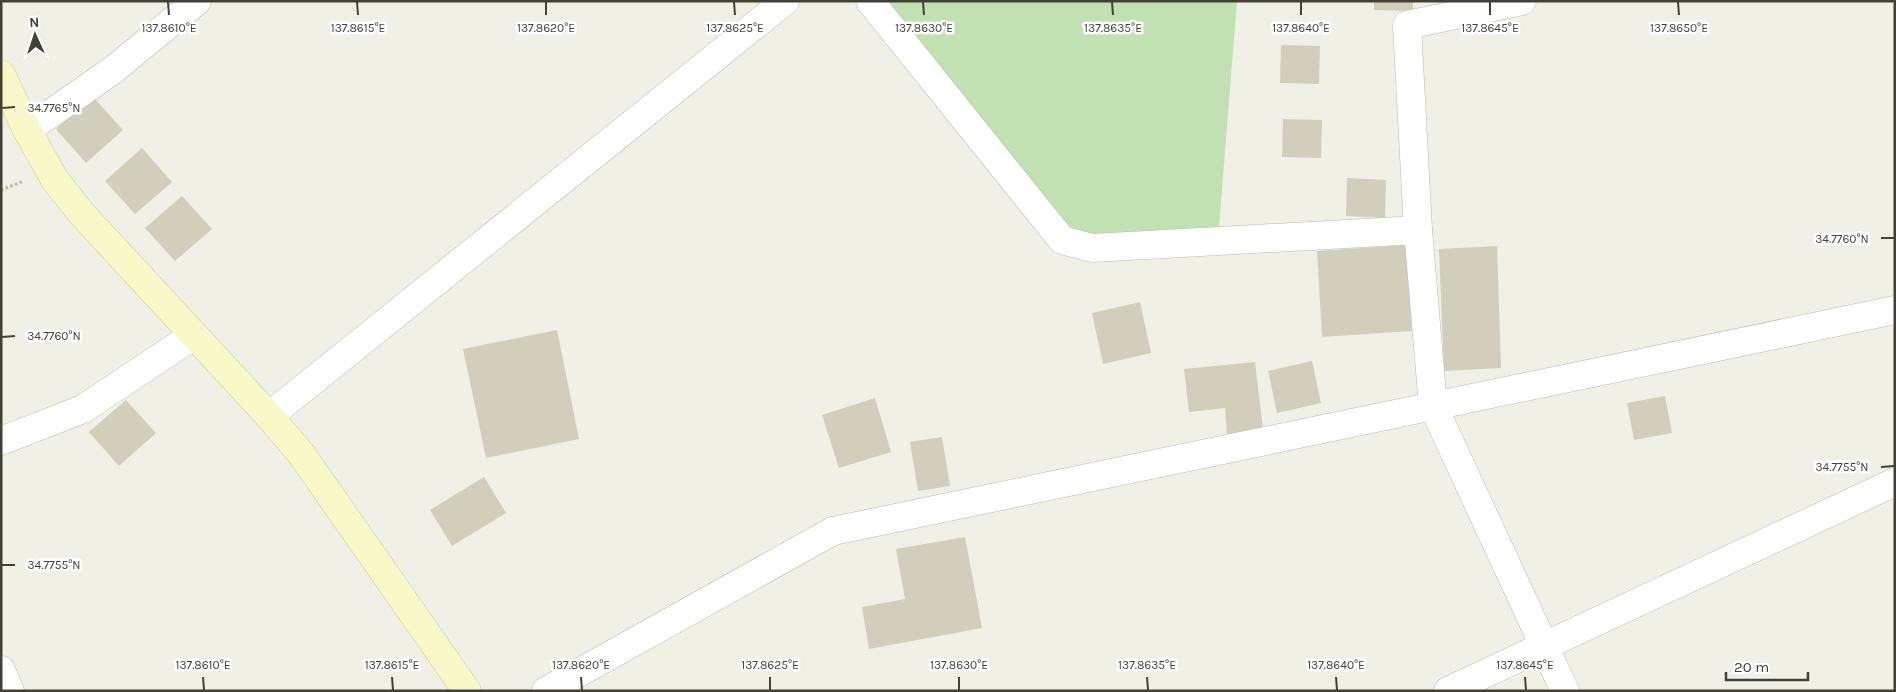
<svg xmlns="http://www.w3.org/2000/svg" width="1896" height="692" viewBox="0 0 1896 692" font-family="Karla,sans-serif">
<rect width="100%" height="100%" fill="#f1f0e6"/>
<polygon fill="#c1e1b2" points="870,1 1237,1 1219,227 1062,240"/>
<g fill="#d1cebc">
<polygon points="1374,1 1413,1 1413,11 1374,10"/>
<polygon points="1281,45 1320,46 1319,84 1280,83"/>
<polygon points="93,97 123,130 86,163 56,129"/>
<polygon points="1283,119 1322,120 1321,158 1282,157"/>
<polygon points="142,148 172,182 135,214 105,181"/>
<polygon points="1347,178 1386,180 1385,218 1346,216"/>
<polygon points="182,196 212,229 175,261 145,228"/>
<polygon points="1406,245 1412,331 1322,337 1317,251"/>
<polygon points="1497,246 1501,368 1444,371 1439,249"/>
<polygon points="1140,302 1151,353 1103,364 1092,313"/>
<polygon points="557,330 579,439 486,458 463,349"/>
<polygon points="1312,361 1321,403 1277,413 1268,371"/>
<polygon points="1255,362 1263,430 1227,434 1225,408 1189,412 1184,369"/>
<polygon points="1665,396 1672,433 1634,440 1627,403"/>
<polygon points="875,398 891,452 839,468 822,415"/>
<polygon points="126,400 156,433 119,466 89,432"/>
<polygon points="942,437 950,486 918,491 910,442"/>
<polygon points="484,477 506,513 452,546 430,510"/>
<polygon points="965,537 982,628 869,649 862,607 905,599 896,549"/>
</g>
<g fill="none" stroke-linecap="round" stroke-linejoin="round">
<g stroke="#bbb9a9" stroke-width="29">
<g id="street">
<polyline points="870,1 1062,240 1092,248 1418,230"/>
<polyline points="1522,1 1407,25 1418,230 1433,406 1565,691"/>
<polyline points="27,130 113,70 197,1"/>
<polyline points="269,416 785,1"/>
<polyline points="1,441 83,409 194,335"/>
<polyline points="1,670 10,691"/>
<polyline points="546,691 833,531 1895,310"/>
<polyline points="1448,691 1895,482"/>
</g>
</g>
<g stroke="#ccca99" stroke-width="29">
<polyline id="secondary" points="1,74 27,130 55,180 82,214 269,416 302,455 467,691"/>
</g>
<polyline stroke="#bbb89c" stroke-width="3" stroke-dasharray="2.5 2.5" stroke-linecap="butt" points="1,190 24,181"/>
<use href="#street" stroke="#fff" stroke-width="28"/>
<use href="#secondary" stroke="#f9f8c8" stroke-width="28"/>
</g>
<path fill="none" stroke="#434136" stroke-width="2" d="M 168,2 L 169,15M 357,2 L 358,15M 546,2 L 546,15M 734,2 L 735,15M 923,2 L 924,15M 1112,2 L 1113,15M 1301,2 L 1301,15M 1490,2 L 1490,15M 1678,2 L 1679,15M 2,108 L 15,107M 1881,238 L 1894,238M 2,337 L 15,336M 1881,467 L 1894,466M 2,565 L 15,565M 203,677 L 204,690M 392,677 L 393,690M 581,677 L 582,690M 770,677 L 770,690M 959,677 L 959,690M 1147,677 L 1148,690M 1336,677 L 1337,690M 1525,677 L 1526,690"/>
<g font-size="12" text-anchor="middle" fill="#434136" stroke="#fff" stroke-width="5" stroke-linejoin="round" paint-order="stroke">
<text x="169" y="32">137.8610°E</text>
<text x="358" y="32">137.8615°E</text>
<text x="546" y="32">137.8620°E</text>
<text x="735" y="32">137.8625°E</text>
<text x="924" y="32">137.8630°E</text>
<text x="1113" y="32">137.8635°E</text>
<text x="1301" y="32">137.8640°E</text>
<text x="1490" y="32">137.8645°E</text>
<text x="1679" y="32">137.8650°E</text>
<text x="54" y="112">34.7765°N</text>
<text x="1842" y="243">34.7760°N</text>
<text x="54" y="340">34.7760°N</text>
<text x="1842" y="471">34.7755°N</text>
<text x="54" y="569">34.7755°N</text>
<text x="203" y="669">137.8610°E</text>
<text x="392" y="669">137.8615°E</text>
<text x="581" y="669">137.8620°E</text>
<text x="770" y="669">137.8625°E</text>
<text x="959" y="669">137.8630°E</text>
<text x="1147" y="669">137.8635°E</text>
<text x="1336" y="669">137.8640°E</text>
<text x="1525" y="669">137.8645°E</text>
</g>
<rect width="1896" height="692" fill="none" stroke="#434136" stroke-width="5"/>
<g transform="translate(35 35) rotate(357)" stroke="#ffffff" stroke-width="4" paint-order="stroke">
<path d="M0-4L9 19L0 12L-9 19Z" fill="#434136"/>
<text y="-8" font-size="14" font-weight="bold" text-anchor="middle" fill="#434136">N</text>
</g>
<path d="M1726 672v8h82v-8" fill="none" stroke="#434136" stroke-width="2.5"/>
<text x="1734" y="672" font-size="15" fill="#434136" stroke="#ffffff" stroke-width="4" paint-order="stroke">20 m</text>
</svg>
